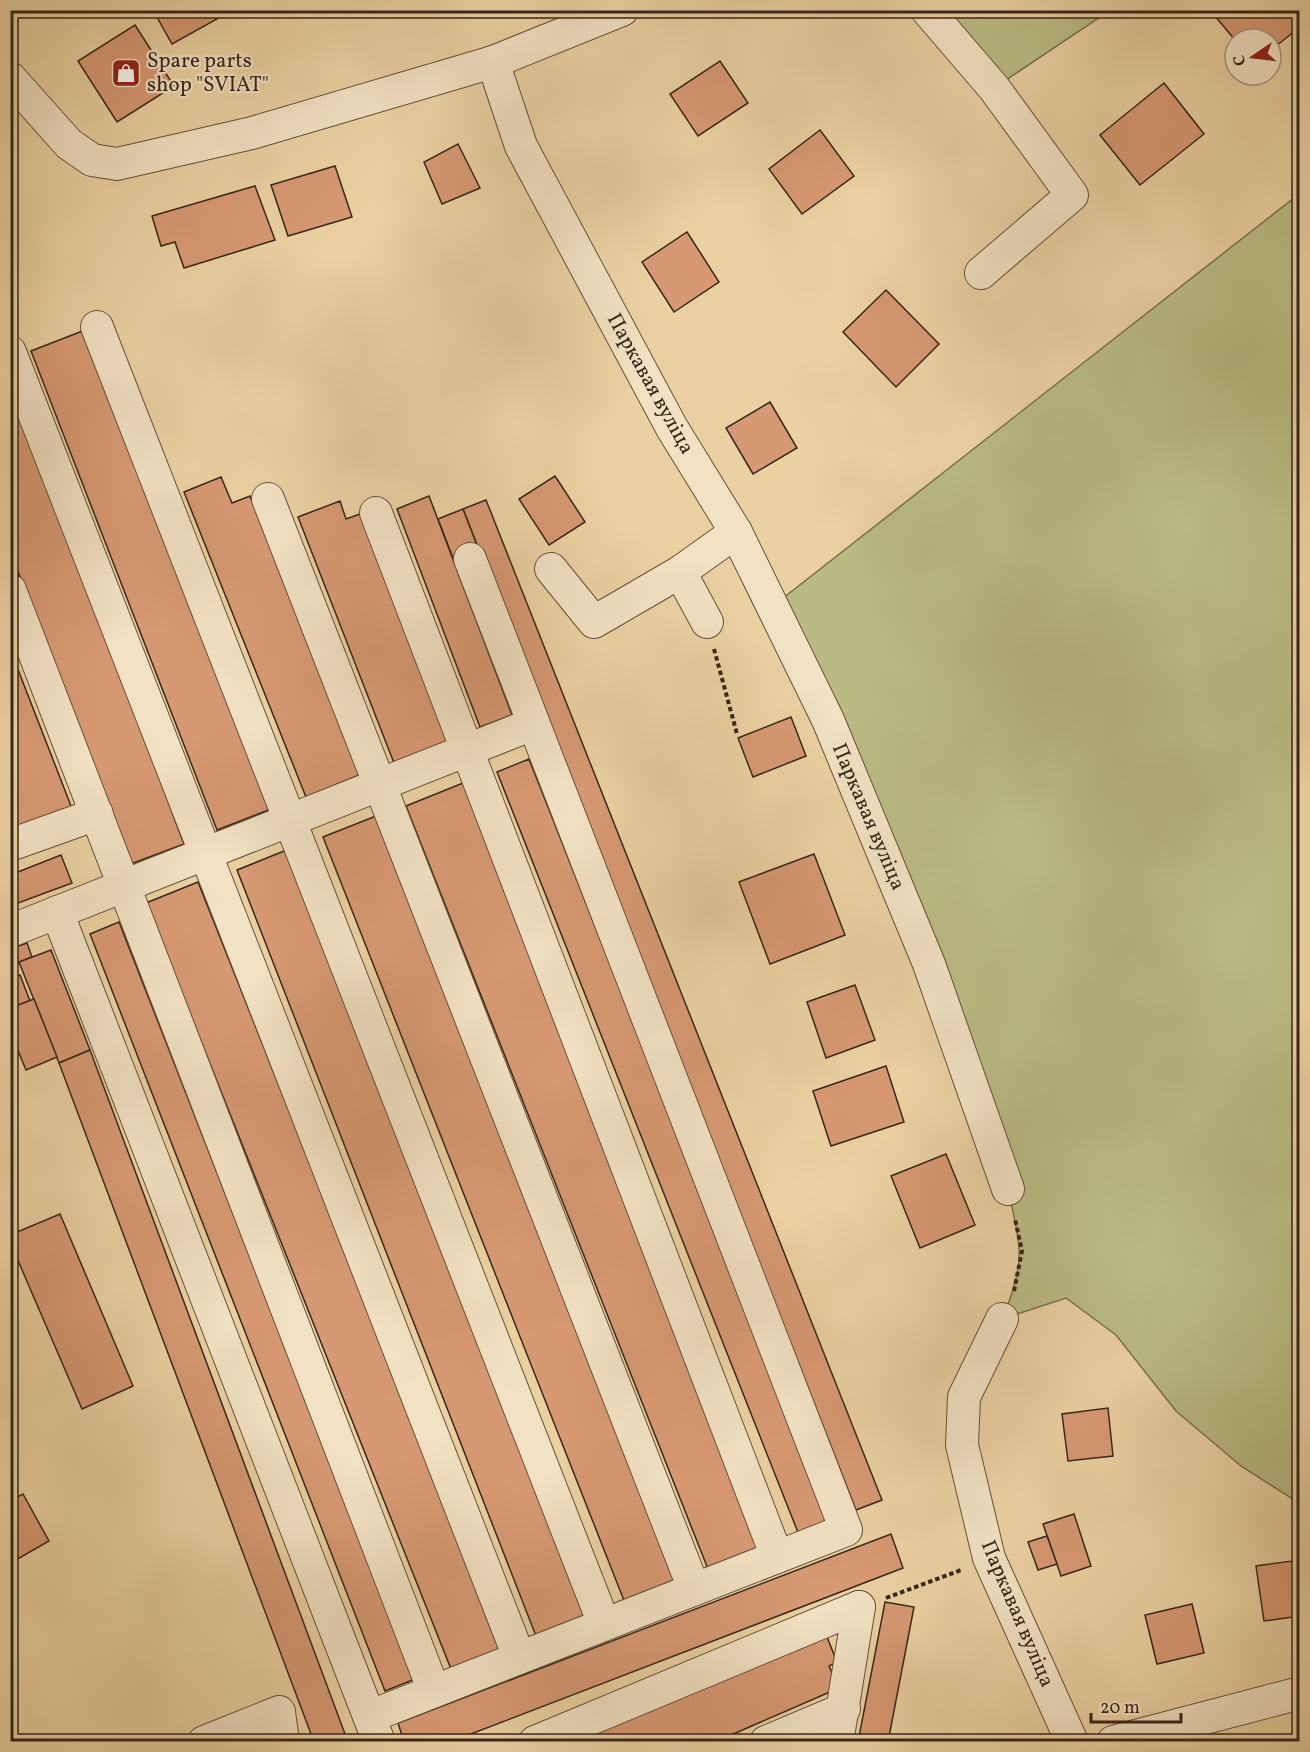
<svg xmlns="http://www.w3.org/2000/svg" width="1310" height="1752" viewBox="0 0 1310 1752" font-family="Vollkorn,serif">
<rect width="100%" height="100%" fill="#ebd1a2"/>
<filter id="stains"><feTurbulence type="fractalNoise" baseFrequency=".00333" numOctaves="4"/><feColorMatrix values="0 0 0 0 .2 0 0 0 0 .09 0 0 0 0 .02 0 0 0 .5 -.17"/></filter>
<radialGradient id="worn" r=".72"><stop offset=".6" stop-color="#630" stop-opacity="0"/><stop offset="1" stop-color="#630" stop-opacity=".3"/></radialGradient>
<g fill="#babb83" stroke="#78704e" stroke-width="1.5">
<polygon points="927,11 1109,11 994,88"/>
<path d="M 1299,194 L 1299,1503 L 1241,1466 L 1176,1411 L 1116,1335 L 1066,1298 L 1002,1319 C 1027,1261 1021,1249 1008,1189 L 773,606 Z"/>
</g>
<g fill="#d79973" stroke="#37261a" stroke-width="1.5">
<polygon points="153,10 233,10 172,44"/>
<polygon points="1222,10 1300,10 1300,27 1271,50 1271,39 1235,40 1215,16"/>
<polygon points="135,25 174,86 117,122 78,61"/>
<polygon points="720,61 748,103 698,136 670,94"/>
<polygon points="1164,83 1204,134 1140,185 1100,135"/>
<polygon points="820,130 854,176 802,214 769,169"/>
<polygon points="458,144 480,188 442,204 424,162"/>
<polygon points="335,166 352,217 288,236 271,185"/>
<polygon points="255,186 275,240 184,268 175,242 161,246 152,216"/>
<polygon points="687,232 719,282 674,312 642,262"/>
<polygon points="886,290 939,344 896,387 843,332"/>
<polygon points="85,330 271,809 217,830 31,351"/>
<polygon points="10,380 184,844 128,865 10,550"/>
<polygon points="770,402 797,448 753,474 726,428"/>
<polygon points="555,476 585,522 549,545 519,499"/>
<polygon points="221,477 232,503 250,496 362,774 306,797 184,492"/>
<polygon points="429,496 512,715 480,727 397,509"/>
<polygon points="486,500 882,1500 856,1510 463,509"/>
<polygon points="340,501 346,519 360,514 449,741 394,763 298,517"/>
<polygon points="463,509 478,548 453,558 438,519"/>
<polygon points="10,649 73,811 18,832 10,812"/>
<polygon points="791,717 806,756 753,777 738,738"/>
<polygon points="529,759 831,1523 799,1535 497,772"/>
<polygon points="463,783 765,1547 708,1569 406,806"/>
<polygon points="376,816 679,1582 625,1603 323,837"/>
<polygon points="289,849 588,1616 536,1636 237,870"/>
<polygon points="814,854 845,935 770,964 739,882"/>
<polygon points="61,855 72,883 10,906 10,875"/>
<polygon points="198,882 503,1648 451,1669 146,903"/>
<polygon points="119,922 415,1679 385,1691 90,934"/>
<polygon points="27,943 32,957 10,966 10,949"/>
<polygon points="51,950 90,1050 59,1063 19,962"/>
<polygon points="20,975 30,1001 10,1008 10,979"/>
<polygon points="855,985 875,1040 826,1058 807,1002"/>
<polygon points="34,999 57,1057 26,1070 10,1031 10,1008"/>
<polygon points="90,1050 348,1742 314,1742 59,1063"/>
<polygon points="886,1066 904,1122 831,1146 813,1091"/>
<polygon points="946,1154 975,1225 920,1248 891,1176"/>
<polygon points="60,1214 133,1386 82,1409 10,1242 10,1235"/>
<polygon points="10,1342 17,1357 10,1360"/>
<polygon points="1108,1408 1113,1456 1068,1461 1062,1414"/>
<polygon points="23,1494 49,1541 16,1560 10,1550 10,1501"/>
<polygon points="1074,1514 1091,1566 1061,1576 1043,1524"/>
<polygon points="891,1534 903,1568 450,1742 404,1742 398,1723"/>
<polygon points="1047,1536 1057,1564 1038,1570 1028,1542"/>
<polygon points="1300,1560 1300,1616 1264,1621 1256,1566"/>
<polygon points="885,1602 914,1607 888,1742 858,1742"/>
<polygon points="1192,1604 1204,1653 1157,1664 1145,1615"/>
<polygon points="825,1632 837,1662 829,1666 839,1688 715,1742 571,1742"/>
</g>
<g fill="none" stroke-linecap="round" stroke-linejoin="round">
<g stroke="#64513c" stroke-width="34">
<g id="minor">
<polyline points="927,10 994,88 1072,195 981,273"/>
<polyline points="493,62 521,146 672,428 736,532 828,720 929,964 1008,1189"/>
<polyline points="10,78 69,144 92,160 117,164 252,133 493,62 622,10"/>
<polyline points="97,327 604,1624"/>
<polyline points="10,352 519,1657"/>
<polyline points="268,499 694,1589"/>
<polyline points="376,513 777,1557"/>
<polyline points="551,569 594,622 680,572 736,532"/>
<polyline points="680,572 707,622"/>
<polyline points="10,590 434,1691"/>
<polyline points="10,845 97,814"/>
<polyline points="57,912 379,1742"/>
<polyline points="10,931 533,724"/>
<polyline points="1002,1319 964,1397 962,1445 989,1558 1072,1742"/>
<polyline points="371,1716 846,1530 470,559"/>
<polyline points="204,1742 279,1712 283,1742"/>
<polyline points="535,1742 859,1607"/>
<polyline points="766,1742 844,1709"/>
<polyline points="837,1742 859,1607"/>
<polyline points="1113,1742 1300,1693"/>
</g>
</g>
<g stroke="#37261a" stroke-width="4" stroke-dasharray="4.5 3" stroke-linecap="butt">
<polyline points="714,649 737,734"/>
<polyline points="1014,1291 1022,1251 1015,1219"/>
<polyline points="886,1598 961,1570"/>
</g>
<use href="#minor" stroke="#f2e1c3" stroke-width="32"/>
</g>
<defs>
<g id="shop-square" transform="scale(1.5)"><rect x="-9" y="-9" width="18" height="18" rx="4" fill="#8f2418" stroke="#f2e1c3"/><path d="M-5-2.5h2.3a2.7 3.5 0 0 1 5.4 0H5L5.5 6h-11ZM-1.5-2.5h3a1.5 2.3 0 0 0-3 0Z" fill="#fff"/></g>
</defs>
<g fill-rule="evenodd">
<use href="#shop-square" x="126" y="73"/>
</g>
<g text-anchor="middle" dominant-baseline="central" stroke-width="4.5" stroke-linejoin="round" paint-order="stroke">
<g font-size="21" fill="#37261a" stroke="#f2e1c3" text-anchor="start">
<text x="147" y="61">Spare parts<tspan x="147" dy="24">shop "SVIAT"</tspan></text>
</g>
<g font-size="21" fill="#37261a" stroke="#f2e1c3">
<text transform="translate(650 384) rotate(61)">Паркавая вуліца</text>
<text transform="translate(868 817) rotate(67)">Паркавая вуліца</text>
<text transform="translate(1017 1614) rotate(67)">Паркавая вуліца</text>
</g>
</g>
<rect width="1310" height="1752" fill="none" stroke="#ebd1a2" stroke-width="36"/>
<rect x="12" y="12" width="1286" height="1728" fill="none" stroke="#37261a" stroke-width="3"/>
<rect x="18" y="18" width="1274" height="1716" fill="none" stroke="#37261a" stroke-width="1.5"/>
<g transform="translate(1253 57) rotate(256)"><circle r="28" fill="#f2e1c3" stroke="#a7967f" stroke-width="1.5"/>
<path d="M0-4.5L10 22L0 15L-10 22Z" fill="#8f2418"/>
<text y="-9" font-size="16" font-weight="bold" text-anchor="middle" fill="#37261a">С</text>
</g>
<path d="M1091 1713v9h90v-9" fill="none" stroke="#37261a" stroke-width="3"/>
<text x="1100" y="1713" font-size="18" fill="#37261a" stroke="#f2e1c3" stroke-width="4.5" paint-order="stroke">20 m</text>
<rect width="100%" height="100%" filter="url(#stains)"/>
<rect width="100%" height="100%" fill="url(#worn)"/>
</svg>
